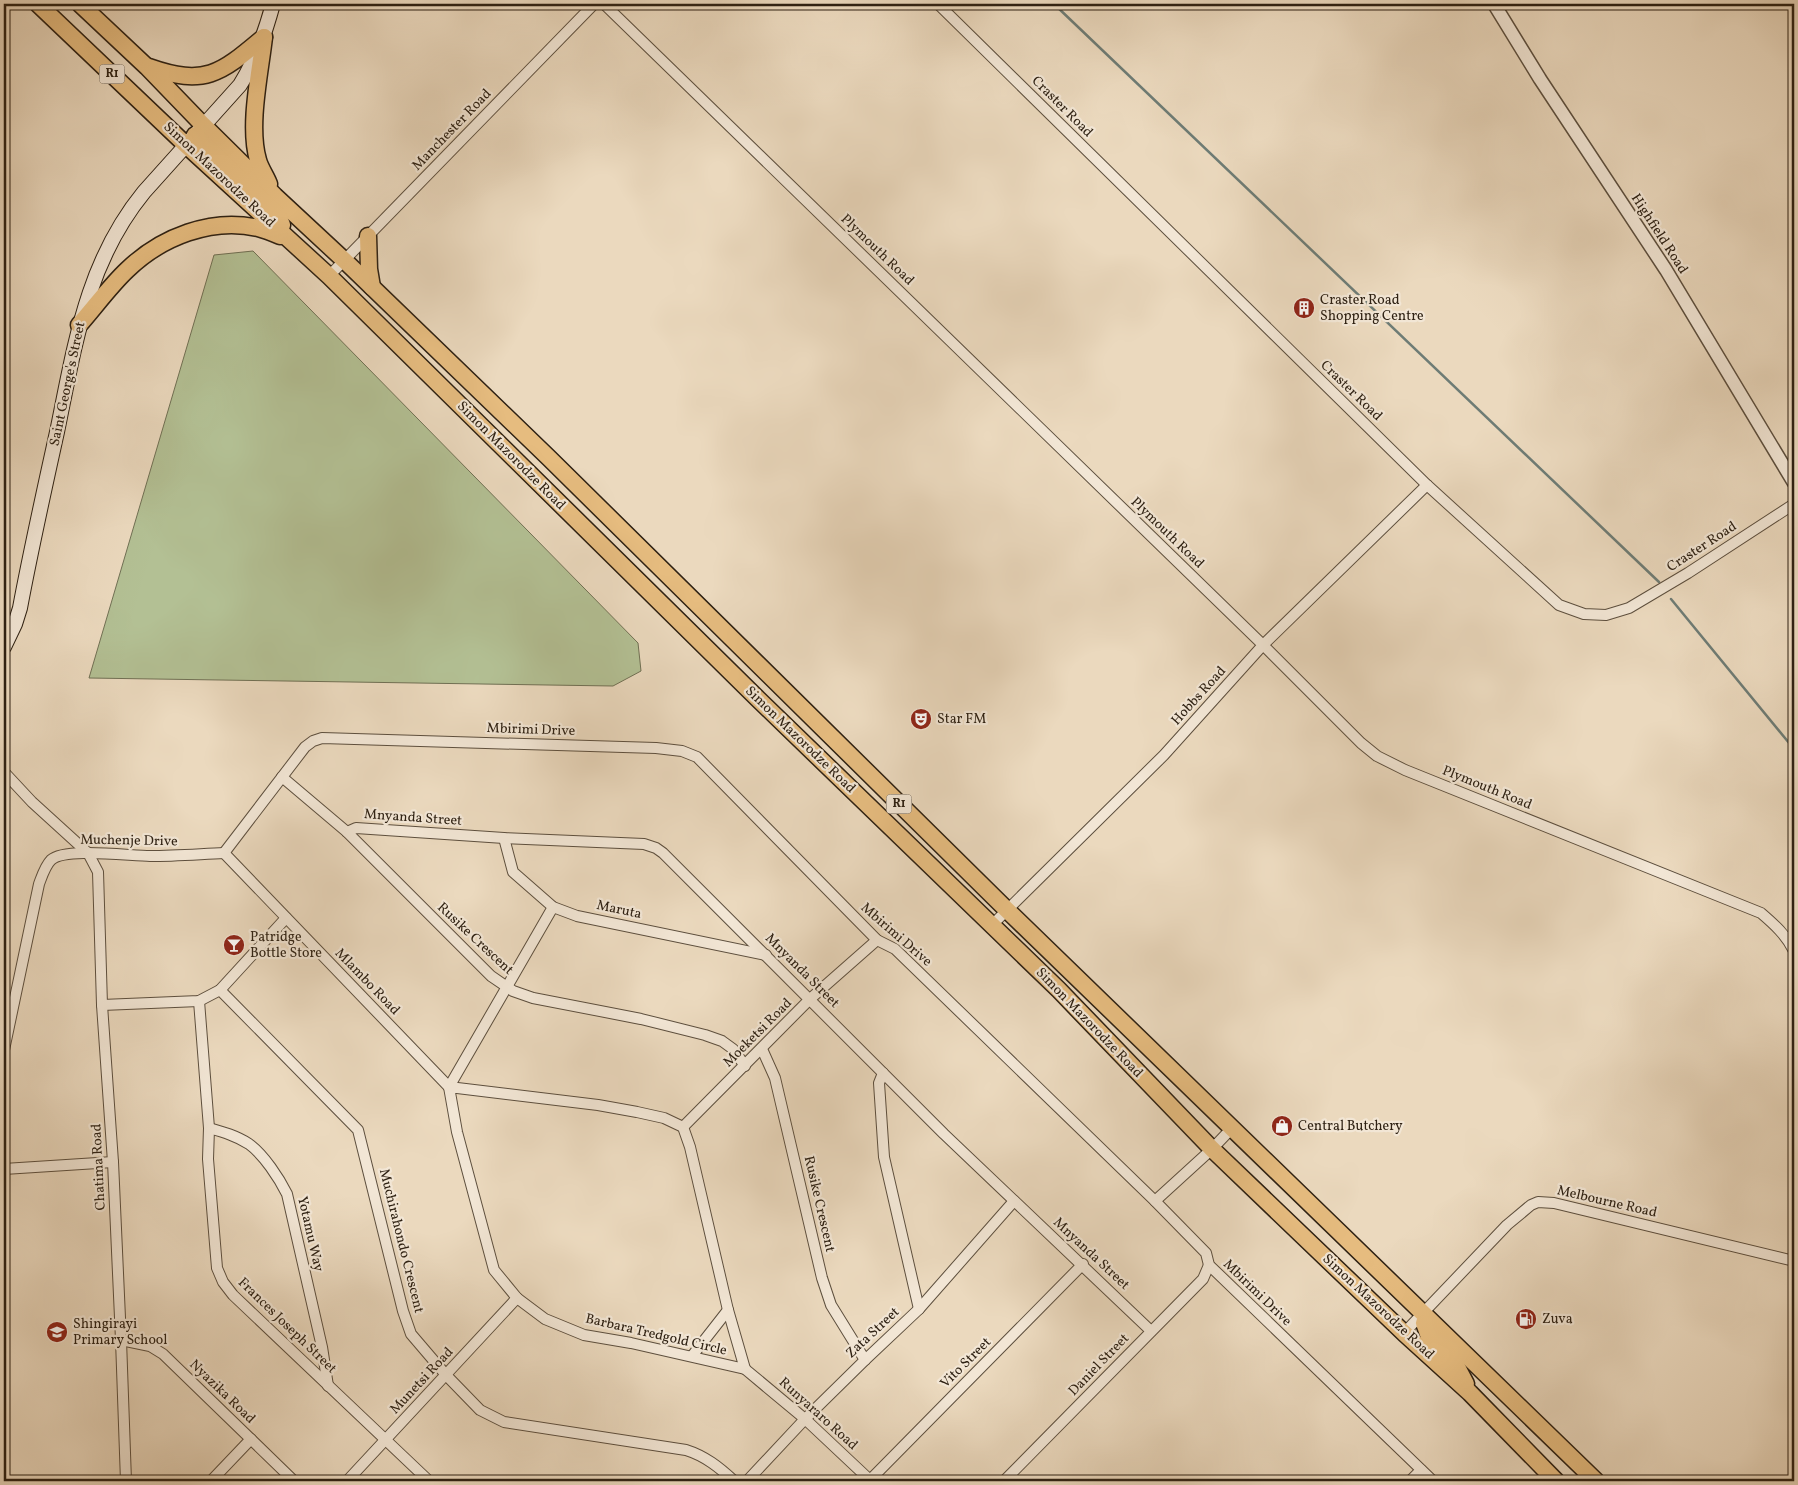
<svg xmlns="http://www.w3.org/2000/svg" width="1798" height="1485" viewBox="0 0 1798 1485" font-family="Vollkorn,serif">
<rect width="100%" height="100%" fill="#ebd9be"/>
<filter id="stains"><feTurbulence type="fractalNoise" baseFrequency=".004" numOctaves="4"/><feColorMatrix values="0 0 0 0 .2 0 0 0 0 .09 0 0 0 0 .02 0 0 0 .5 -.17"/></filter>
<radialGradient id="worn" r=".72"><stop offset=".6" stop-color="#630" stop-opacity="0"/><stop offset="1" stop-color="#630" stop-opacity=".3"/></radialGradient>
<polygon fill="#b3c094" stroke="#707054" points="253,251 638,643 641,671 613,686 89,678 214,255"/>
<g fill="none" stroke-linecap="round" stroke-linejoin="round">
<g stroke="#6e7c75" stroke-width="2.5">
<polyline points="1054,4 1659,582"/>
<polyline points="1671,599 1794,749"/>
</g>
<g stroke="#5d4f3e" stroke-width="12">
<g id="minor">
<path d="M 604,4 L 1263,645 L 1361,743 L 1377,756 L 1405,770 L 1761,913 C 1775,925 1786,935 1794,951"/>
<polyline points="938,4 1427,485 1559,605 1584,614 1606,615 1629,608 1688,573 1794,504"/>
<polyline points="329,276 594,4"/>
<polyline points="4,772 32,802 88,853 98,872 102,1005 113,1162 121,1340 126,1481"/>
<polyline points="282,777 347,832 491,976 513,991 533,998 641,1019 705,1035 722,1041 733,1049 745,1066"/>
<polyline points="347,832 356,828 504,838 644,844 656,848 663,853 944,1134 1151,1331"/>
<polyline points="504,838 513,872 553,907 577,916 766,955"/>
<polyline points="224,853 305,747 313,741 322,738 656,748 682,751 697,757 877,940 895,949 1155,1201 1206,1253 1209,1265 1433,1481"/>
<polyline points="224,853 449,1087 553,907"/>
<polyline points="991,926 1164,755 1263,645 1427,485"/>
<path d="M 220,990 L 358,1130 L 403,1311 L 411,1334 L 446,1375 L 480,1410 L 504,1422 L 686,1450 C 705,1456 719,1467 734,1481"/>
<polyline points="199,1001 209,1128 208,1159 217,1268 223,1282 233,1295 429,1481"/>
<polyline points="102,1005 199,1001 220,990 286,918"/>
<polyline points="762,1049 775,1078 822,1278 831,1305 865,1360"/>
<path d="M 4,1050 L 39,884 C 42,876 45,866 51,860 C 65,847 130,856 150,856 C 175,856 200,854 224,853"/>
<polyline points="883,1073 879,1083 884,1157 919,1309"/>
<polygon points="449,1087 598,1105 637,1112 664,1118 683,1127 690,1147 728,1310 745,1369 631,1343 584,1335 545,1319 517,1298 494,1270 457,1132"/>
<polyline points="683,1127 810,999 877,940"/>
<path d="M 209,1128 C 223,1132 237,1136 249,1144 C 264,1155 279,1178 287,1194 L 322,1347 L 328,1386"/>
<polyline points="4,1169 113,1162"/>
<polyline points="1155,1201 1212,1149 1232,1128"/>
<polyline points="1404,1333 1507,1225 1531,1205 1538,1202 1554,1203 1794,1261"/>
<polyline points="121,1340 150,1346 163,1354 294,1481"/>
<polyline points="692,1356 728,1310"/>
<polyline points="745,1369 805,1419 871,1481"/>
<polyline points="211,1481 251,1439"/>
<polyline points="347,1481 517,1298"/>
<polyline points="747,1481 805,1419 865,1360 919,1309 1014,1201"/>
<polyline points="869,1481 1083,1264"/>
<polyline points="1004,1481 1203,1279 1209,1265"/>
<polyline points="1410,1481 1421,1470"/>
</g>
</g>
<g stroke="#5d4f3e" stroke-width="15">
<polyline id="tertiary" points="1494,4 1540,79 1666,270 1794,483"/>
</g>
<g stroke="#2e2113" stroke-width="16">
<path id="secondary" d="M 4,647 L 15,624 L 20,608 C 31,549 44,491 57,432 C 75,345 86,263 144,192 L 240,85 C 256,60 265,33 273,4"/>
</g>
<g stroke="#2e2113" stroke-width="19">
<g id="trunk">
<polyline points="38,4 186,145 329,276 758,699 1059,990 1212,1149 1404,1333 1470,1393 1556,1481"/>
<polyline points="80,4 147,67 203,125 275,196 345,261 549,458 1007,910 1596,1481"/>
<path d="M 264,37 C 260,73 248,126 258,160 C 260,168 266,176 269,184"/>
<path d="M 149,67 C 206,87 221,73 264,37"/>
<polyline points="195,135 278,215 282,225"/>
<polyline points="368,236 369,269 372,287"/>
<path d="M 79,325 C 95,307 110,286 127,270 C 161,237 212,217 258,228 C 266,230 273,233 280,236"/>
<polyline points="1424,1323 1428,1334 1456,1365 1466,1384"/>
</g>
</g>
<use href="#minor" stroke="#f2e6d5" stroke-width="10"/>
<use href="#tertiary" stroke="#f2e6d5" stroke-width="12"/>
<use href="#secondary" stroke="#f2e6d5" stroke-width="14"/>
<use href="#trunk" stroke="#e6bc7f" stroke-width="16"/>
</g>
<defs>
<g id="building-disc" transform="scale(1.125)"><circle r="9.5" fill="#8f2418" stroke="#f2e6d5"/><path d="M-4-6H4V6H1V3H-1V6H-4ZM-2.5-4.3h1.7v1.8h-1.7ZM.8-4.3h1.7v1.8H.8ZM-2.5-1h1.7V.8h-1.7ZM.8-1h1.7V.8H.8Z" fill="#fff"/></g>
<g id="theatre-disc" transform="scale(1.125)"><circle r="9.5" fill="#8f2418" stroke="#f2e6d5"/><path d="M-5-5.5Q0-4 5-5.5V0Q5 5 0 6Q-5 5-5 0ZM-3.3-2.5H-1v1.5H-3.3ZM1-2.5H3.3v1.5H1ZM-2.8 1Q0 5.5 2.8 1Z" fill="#fff"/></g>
<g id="bar-disc" transform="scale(1.125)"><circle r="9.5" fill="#8f2418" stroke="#f2e6d5"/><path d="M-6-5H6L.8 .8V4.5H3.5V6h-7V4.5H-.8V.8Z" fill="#fff"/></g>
<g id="shop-disc" transform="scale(1.125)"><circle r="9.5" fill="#8f2418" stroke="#f2e6d5"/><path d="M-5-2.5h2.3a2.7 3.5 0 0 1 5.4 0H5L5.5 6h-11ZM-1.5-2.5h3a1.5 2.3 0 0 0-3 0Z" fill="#fff"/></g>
<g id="fuel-disc" transform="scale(1.125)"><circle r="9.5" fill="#8f2418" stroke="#f2e6d5"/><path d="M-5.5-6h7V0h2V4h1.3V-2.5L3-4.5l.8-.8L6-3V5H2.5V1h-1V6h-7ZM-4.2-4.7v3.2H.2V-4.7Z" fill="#fff"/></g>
<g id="school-disc" transform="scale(1.125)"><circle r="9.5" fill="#8f2418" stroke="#f2e6d5"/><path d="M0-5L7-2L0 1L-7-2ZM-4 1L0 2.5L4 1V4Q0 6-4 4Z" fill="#fff"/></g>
</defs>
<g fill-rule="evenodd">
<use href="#building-disc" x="1304" y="308"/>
<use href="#theatre-disc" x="921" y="719"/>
<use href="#bar-disc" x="234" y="945"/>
<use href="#shop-disc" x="1282" y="1126"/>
<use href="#fuel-disc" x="1526" y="1319"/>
<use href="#school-disc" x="57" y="1332"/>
</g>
<g text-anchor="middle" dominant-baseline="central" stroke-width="4.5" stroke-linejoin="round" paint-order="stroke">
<g fill="#f2e6d5" stroke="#695c4d" stroke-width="1">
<rect x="99.5" y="64.5" width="25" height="19" rx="4"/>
<rect x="886.5" y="794.5" width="25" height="19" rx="4"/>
</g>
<g font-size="12" font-weight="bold" fill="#2e2113">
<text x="112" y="74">R1</text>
<text x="899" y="804">R1</text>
</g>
<g font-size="14" fill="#2e2113" stroke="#f2e6d5">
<text transform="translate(1062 107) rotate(45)">Craster Road</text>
<text transform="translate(452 130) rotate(-46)">Manchester Road</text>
<text transform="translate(219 175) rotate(43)">Simon Mazorodze Road</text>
<text transform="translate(1659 234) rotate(57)">Highfield Road</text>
<text transform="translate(877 250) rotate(44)">Plymouth Road</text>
<text transform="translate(68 384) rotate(-78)">Saint George's Street</text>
<text transform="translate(1351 391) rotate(44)">Craster Road</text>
<text transform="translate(511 456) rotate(45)">Simon Mazorodze Road</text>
<text transform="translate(1167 533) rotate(44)">Plymouth Road</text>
<text transform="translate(1702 547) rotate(-33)">Craster Road</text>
<text transform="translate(1199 696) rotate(-48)">Hobbs Road</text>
<text transform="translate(531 730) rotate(2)">Mbirimi Drive</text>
<text transform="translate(800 740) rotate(44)">Simon Mazorodze Road</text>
<text transform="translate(1487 788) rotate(22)">Plymouth Road</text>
<text transform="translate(413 818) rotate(4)">Mnyanda Street</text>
<text transform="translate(129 841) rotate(1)">Muchenje Drive</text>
<text transform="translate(619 910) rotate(12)">Maruta</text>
<text transform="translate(896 935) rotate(41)">Mbirimi Drive</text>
<text transform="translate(475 939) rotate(43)">Rusike Crescent</text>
<text transform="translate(802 971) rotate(45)">Mnyanda Street</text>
<text transform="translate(367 982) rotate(46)">Mlambo Road</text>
<text transform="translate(1089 1023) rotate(46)">Simon Mazorodze Road</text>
<text transform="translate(758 1033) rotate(-45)">Moeketsi Road</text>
<text transform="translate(99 1167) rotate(-93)">Chatima Road</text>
<text transform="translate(1607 1202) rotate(13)">Melbourne Road</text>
<text transform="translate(819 1204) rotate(77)">Rusike Crescent</text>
<text transform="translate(310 1234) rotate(77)">Yotamu Way</text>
<text transform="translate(401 1241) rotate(76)">Muchirahondo Crescent</text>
<text transform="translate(1091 1254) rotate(43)">Mnyanda Street</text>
<text transform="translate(1257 1293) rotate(44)">Mbirimi Drive</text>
<text transform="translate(1378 1307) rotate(43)">Simon Mazorodze Road</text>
<text transform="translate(287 1326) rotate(44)">Frances Joseph Street</text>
<text transform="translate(873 1333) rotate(-43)">Zata Street</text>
<text transform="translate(656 1335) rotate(13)">Barbara Tredgold Circle</text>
<text transform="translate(966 1363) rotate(-45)">Vito Street</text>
<text transform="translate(1099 1365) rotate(-46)">Daniel Street</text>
<text transform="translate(422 1381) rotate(-47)">Munetsi Road</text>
<text transform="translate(222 1392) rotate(44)">Nyazika Road</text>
<text transform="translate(818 1414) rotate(42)">Runyararo Road</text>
</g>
<g font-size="14" fill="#2e2113" stroke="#f2e6d5" text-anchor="start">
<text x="1320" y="300">Craster Road<tspan x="1320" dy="16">Shopping Centre</tspan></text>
<text x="937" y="719">Star FM</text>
<text x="250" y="937">Patridge<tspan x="250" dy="16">Bottle Store</tspan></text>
<text x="1298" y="1126">Central Butchery</text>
<text x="1542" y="1319">Zuva</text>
<text x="73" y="1324">Shingirayi<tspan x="73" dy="16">Primary School</tspan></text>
</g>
</g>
<rect width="1798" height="1485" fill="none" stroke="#ebd9be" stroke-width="20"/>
<rect x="5" y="5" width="1788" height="1475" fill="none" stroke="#2e2113" stroke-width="2.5"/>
<rect x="10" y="10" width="1778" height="1465" fill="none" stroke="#2e2113"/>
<rect width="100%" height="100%" filter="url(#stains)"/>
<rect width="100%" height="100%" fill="url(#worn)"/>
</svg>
